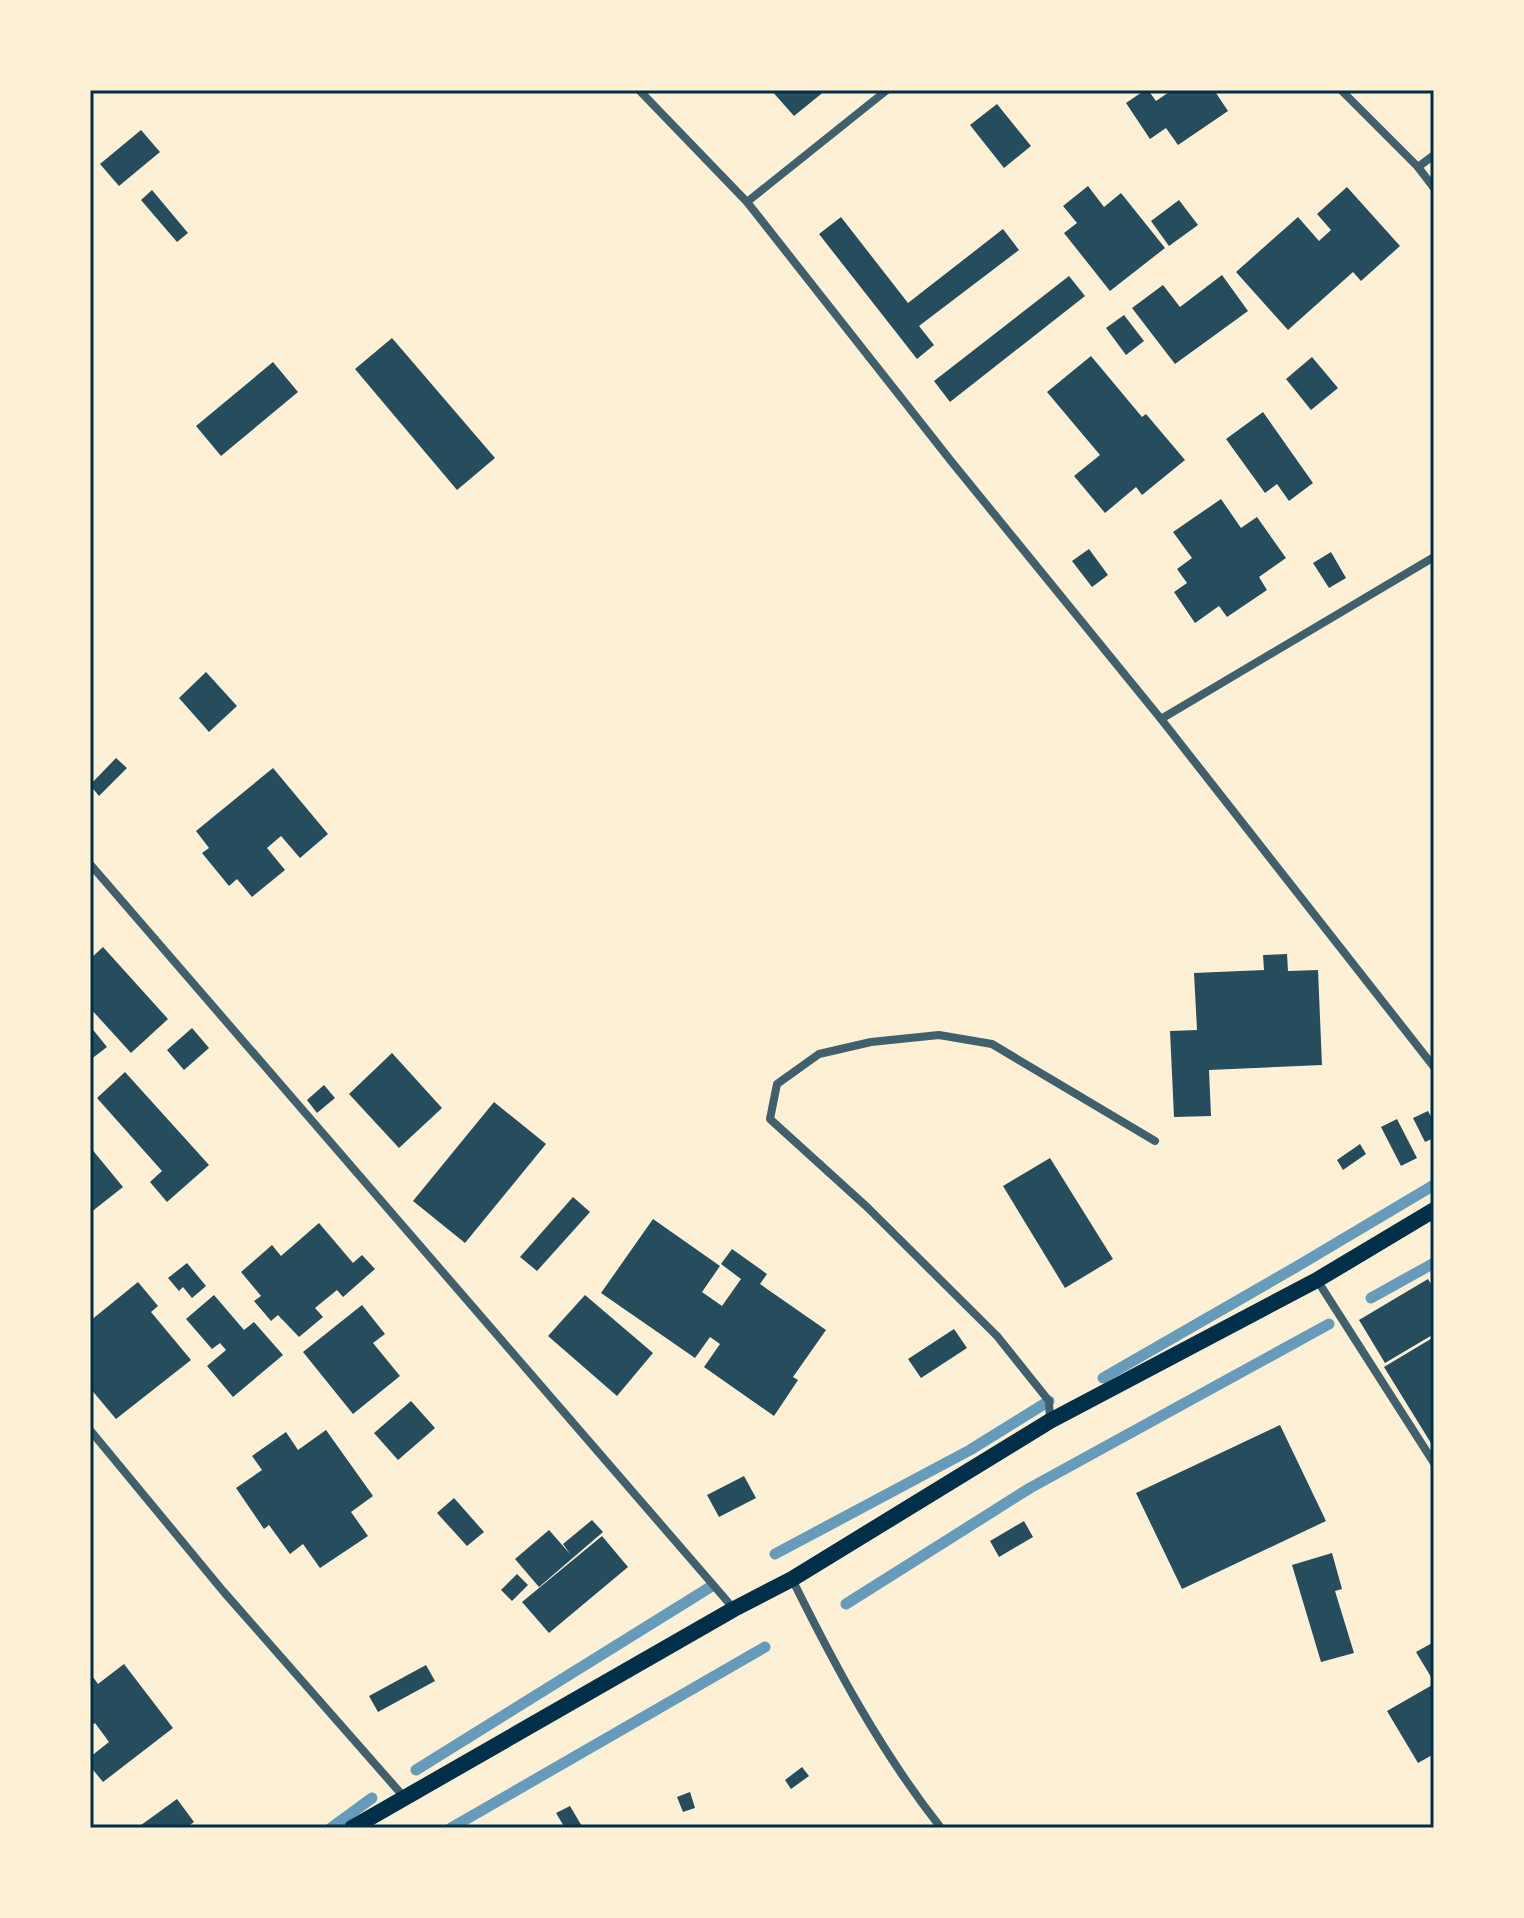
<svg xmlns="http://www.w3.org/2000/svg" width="1524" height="1918" viewBox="0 0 1524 1918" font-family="'Libre Baskerville',serif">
<rect width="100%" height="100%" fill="#fdf0d5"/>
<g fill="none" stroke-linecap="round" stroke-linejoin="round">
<g stroke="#669bbc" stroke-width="11">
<polyline points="1371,1298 1434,1263"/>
<polyline points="1103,1378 1296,1267 1434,1185"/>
<polyline points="775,1554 970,1450 1049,1401"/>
<polyline points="846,1604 1030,1488 1329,1324"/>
<polyline points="416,1770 712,1586"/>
<polyline points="331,1828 372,1798"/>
<polyline points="451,1828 765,1647"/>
</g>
</g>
<g fill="#264d5e">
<polygon points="771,90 826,90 794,116"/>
<polygon points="1145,90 1148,90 1156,101 1172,90 1214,90 1228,111 1178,145 1166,128 1150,139 1126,103"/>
<polygon points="997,104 1031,146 1004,168 970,125"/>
<polygon points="141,130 160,152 119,186 100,164"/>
<polygon points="1088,186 1104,207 1121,193 1165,248 1110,291 1064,233 1077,223 1063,206"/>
<polygon points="1347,187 1400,246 1361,281 1353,272 1288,330 1236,272 1298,217 1319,241 1331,230 1317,214"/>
<polygon points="152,190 188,233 177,242 141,200"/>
<polygon points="1179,200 1198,225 1169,246 1151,221"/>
<polygon points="841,217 908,303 1003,229 1019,250 919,326 934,345 917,359 819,234"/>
<polygon points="1222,275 1248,311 1175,364 1132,308 1163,285 1180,307"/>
<polygon points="1069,276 1085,296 950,402 934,381"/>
<polygon points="1124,315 1144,341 1126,355 1106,328"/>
<polygon points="392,338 495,458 457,490 355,369"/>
<polygon points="1091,356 1142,417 1146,414 1185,460 1142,495 1136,487 1105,513 1074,476 1100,455 1047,392"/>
<polygon points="1312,357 1338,388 1311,410 1286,379"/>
<polygon points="273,362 298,392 221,456 196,426"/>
<polygon points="1263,412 1313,483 1289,501 1277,484 1265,493 1226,439"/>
<polygon points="1221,499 1241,528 1257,517 1286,558 1259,577 1267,590 1227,617 1219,606 1195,623 1174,592 1187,583 1177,569 1192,558 1173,532"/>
<polygon points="1089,549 1108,575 1092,587 1072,561"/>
<polygon points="1331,552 1346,578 1329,588 1313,563"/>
<polygon points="206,672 237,706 209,732 179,698"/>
<polygon points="116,758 127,768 99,796 90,785"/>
<polygon points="273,768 328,834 300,858 281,836 267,848 285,870 252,897 237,879 229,886 202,853 209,848 196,831"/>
<polygon points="103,947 168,1019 131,1053 90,1008 90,959"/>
<polygon points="1287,954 1288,971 1318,970 1322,1065 1209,1070 1211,1116 1174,1117 1170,1031 1197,1030 1194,973 1264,970 1263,955"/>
<polygon points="90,1026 107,1047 90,1060"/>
<polygon points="192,1028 209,1048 184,1070 167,1050"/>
<polygon points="392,1053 442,1108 399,1148 349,1094"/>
<polygon points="125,1072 209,1165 167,1202 150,1182 162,1171 97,1098"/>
<polygon points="324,1085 335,1098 317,1113 307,1100"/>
<polygon points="494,1102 546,1144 465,1243 413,1201"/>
<polygon points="1428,1111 1434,1122 1434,1138 1425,1142 1413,1118"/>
<polygon points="1397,1119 1417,1158 1401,1166 1381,1127"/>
<polygon points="1360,1144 1366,1154 1343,1170 1337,1160"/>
<polygon points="90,1147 123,1187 90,1213"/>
<polygon points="1050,1158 1113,1259 1065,1288 1003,1186"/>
<polygon points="573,1197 590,1212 537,1271 520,1257"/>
<polygon points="653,1219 720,1266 702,1292 722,1306 741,1279 721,1264 732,1249 767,1274 760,1284 826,1330 793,1377 798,1380 774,1416 704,1367 720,1344 710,1337 695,1358 601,1293"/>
<polygon points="319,1223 353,1263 362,1255 375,1269 343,1297 337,1290 315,1308 323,1317 299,1337 278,1315 271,1321 254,1301 261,1296 241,1272 272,1245 281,1256"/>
<polygon points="187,1263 206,1286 192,1298 183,1287 179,1291 168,1278"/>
<polygon points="1428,1279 1434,1289 1434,1334 1385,1363 1359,1320"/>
<polygon points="138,1282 158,1306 151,1312 191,1360 116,1419 90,1388 90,1321"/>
<polygon points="214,1295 244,1330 254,1322 283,1355 233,1397 207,1366 226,1350 220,1343 212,1349 186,1319"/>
<polygon points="585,1295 653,1353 617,1396 548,1336"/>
<polygon points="362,1305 385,1334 373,1343 400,1376 353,1414 303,1352"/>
<polygon points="954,1329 967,1348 921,1378 908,1359"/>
<polygon points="1434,1337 1434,1448 1384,1367"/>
<polygon points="411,1401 435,1428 398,1460 374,1433"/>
<polygon points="1280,1425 1326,1521 1182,1589 1136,1493"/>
<polygon points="326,1430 373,1496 351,1512 368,1536 320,1568 303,1544 290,1554 269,1525 264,1529 236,1488 262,1470 252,1456 286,1432 298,1450"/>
<polygon points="744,1476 756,1498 719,1517 707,1495"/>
<polygon points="454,1498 484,1532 467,1546 437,1513"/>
<polygon points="592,1520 603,1532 539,1587 515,1559 549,1530 570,1554 563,1544"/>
<polygon points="1024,1521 1033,1537 999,1557 990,1541"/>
<polygon points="602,1536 628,1567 549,1633 522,1602"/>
<polygon points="1332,1553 1342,1589 1335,1591 1354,1653 1321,1662 1292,1565"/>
<polygon points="517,1574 528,1585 512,1601 501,1590"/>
<polygon points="1434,1642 1434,1682 1416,1652"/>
<polygon points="124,1664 173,1728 103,1782 90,1766 90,1757 109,1742 95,1723 90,1727 90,1673 98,1684"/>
<polygon points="426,1665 435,1681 378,1712 369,1696"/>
<polygon points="1434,1684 1434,1754 1418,1763 1387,1711"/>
<polygon points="802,1767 809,1776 791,1789 785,1780"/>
<polygon points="690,1792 695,1808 683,1812 677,1797"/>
<polygon points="177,1799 194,1822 186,1828 137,1828"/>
<polygon points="570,1806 583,1828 565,1828 556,1813"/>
</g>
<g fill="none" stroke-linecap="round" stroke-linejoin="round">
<g stroke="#3f606c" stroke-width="8">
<polyline points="639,90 747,202 951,461 1161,719 1434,1067"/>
<polyline points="1341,90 1418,167 1434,188"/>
<polyline points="1418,167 1434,155"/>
<polyline points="747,202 887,90"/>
<polyline points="1161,719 1434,557"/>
<polyline points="90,864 734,1609"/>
<polyline points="1317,1280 1434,1463"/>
<polyline points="1050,1421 1049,1401 997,1336 867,1207 770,1119 777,1084 819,1054 871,1042 939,1035 992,1044 1155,1141"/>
<polyline points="90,1430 223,1591 404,1797"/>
<path d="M 792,1579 C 835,1666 881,1752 941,1828"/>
</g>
<polyline stroke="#003049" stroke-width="16" points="352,1828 734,1609 792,1579 1050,1421 1317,1280 1434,1210"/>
</g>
<rect width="1524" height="1918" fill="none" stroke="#fdf0d5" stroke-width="184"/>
<rect x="92" y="92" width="1340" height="1734" fill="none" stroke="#003049" stroke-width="3"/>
</svg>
